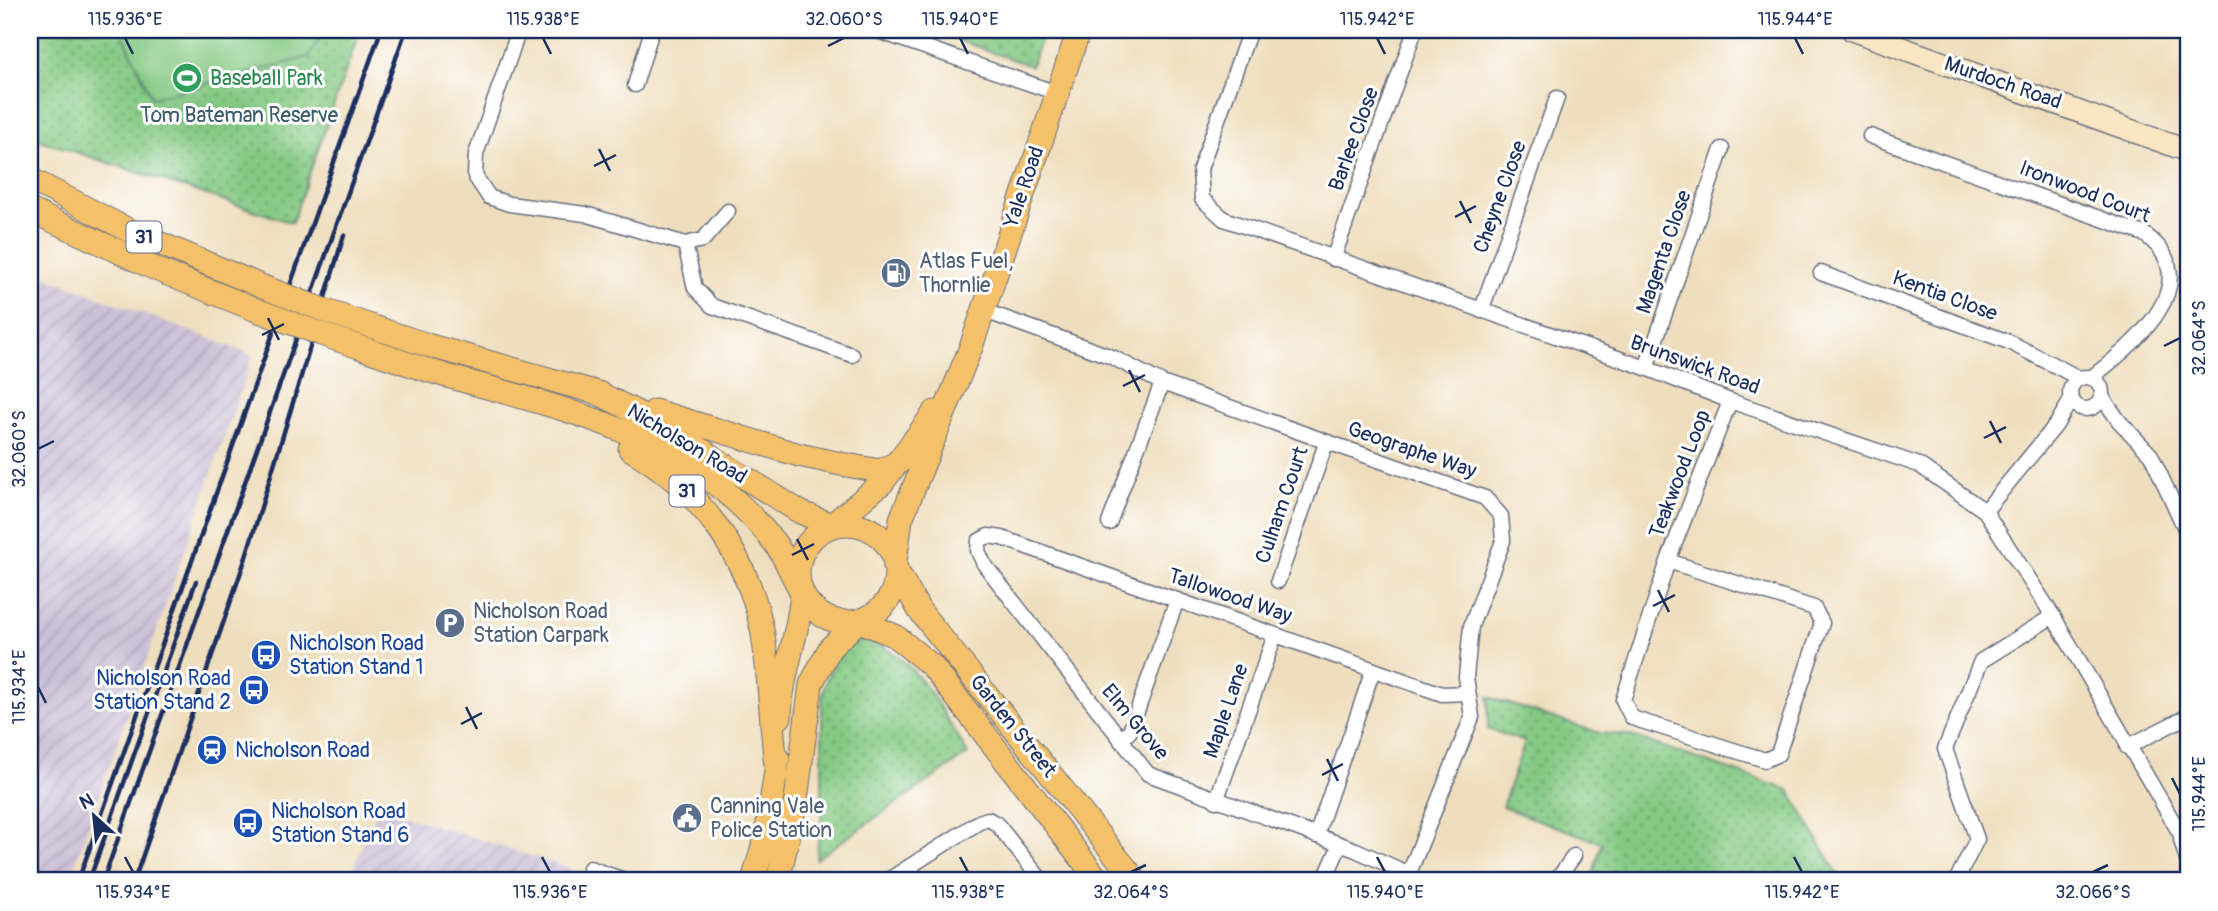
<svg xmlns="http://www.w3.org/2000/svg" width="2218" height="911" viewBox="0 0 2218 911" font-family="Pangolin,sans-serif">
<defs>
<pattern id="industrial-furrows" width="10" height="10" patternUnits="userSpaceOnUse" patternTransform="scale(1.75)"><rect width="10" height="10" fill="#cbbfd6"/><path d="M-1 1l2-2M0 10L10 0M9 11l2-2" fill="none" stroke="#aea4ba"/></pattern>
<pattern id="green-dots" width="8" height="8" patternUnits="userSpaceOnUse" patternTransform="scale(1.75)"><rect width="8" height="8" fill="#84c983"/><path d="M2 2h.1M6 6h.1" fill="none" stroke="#6ba46e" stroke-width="1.8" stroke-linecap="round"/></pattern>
</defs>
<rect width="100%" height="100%" fill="#fff"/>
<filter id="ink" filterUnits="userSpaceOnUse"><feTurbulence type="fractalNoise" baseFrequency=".0143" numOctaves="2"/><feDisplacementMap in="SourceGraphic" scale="14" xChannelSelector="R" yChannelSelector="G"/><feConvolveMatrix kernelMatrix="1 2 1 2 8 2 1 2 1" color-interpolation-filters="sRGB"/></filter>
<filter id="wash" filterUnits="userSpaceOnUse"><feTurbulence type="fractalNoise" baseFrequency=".00686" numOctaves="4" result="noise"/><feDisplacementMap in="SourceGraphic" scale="28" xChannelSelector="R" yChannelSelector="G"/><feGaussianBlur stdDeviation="1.57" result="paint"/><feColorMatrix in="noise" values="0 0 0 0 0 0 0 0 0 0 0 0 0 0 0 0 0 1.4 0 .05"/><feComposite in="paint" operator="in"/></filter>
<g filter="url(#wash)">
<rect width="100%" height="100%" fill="#efdebd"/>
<g fill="url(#industrial-furrows)">
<polygon points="30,271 253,355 69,881 30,881"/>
<polygon points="378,807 609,881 348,881"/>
</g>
<g fill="url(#green-dots)" stroke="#507c70" stroke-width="2">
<polygon points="30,30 360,30 292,223 30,137"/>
<polygon points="930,30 1044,30 1031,66"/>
<path d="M 864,639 C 916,653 941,711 968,754 L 816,859 L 822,812 L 822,698 C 826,671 838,650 864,639 Z"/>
<polygon points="1488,697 1600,733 1628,735 1789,790 1842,881 1591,881 1602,843 1502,807 1525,742 1488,729"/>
</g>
<polygon fill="#84c983" stroke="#507c70" stroke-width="2" points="121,30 324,30 309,57 152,98"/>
</g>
<g filter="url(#ink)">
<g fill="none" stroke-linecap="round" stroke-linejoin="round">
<g stroke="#656c7f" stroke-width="17">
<g id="minor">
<polyline points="519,30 476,154 475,176 489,197 509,204 585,214 685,244 703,240 728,211"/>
<polyline points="875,30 1057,93"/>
<polyline points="1250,30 1200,169 1202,199 1224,219 1646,368 1730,401 1919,465 1985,511 2053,616 2188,847"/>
<polyline points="635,85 652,30"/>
<path d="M 1870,136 L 2144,234 C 2210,281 2134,345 2092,377"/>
<polyline points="685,244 695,288 712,306 852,355"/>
<polyline points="1333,259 1414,33"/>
<polyline points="1821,273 2009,342 2079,378"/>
<polyline points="982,310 1112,357 1162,383 1485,498 1501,516 1503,541 1471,626 1466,677 1472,717 1406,881"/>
<polyline points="1481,311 1557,98"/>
<polyline points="1646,368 1722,149"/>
<circle cx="2086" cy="393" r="16"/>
<polyline points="2102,397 2119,421 2151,455 2188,535"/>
<polyline points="1985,511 2056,425 2071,400"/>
<polyline points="1109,523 1162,383"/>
<polyline points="1668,561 1814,608 1822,623 1778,754 1765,760 1632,718 1623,700 1668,561 1730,401"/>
<polyline points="1278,581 1326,443"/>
<polyline points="1121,741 1130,731 1177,600"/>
<polyline points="2127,747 2188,716"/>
<polyline points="1216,801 1275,635"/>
<polyline points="1316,836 1373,670"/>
<polyline points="2181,840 2188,863"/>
<polyline points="909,867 918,881"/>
<polyline points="590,868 627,881"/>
<polyline points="1409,874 1356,850 1148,774 984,564 978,551 979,541 988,536 1002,538 1442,694 1468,693"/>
<polyline points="887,881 979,822 988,819 997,824 1042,881"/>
<polyline points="1324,881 1340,845"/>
<polyline points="1556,881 1574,856"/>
<polyline points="1956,881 1977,839 1945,749 1981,661 2053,616"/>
</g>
</g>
<g stroke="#656c7f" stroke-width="24">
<polyline id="secondary" points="1852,30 2188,151"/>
</g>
<g stroke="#656c7f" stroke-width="25">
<g id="primary">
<polyline points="30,179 128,230 263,287"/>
<polyline points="30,210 158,270 254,309"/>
<polyline points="329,312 427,345 598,393 660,424 800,512 831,525"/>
<path d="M 321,334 C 363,348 405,364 447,376 C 571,411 690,435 774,542 C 785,556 791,574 800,589"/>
<polyline points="655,411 799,455 841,464 880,471 901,461"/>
<path d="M 630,449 C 698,488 746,552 762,629 C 770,673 771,728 777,774"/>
<polyline points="833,524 882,483 935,412"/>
<circle cx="847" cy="573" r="49"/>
<polyline points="895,562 901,519 971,347 1079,30"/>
<polyline points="895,567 919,610 1136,881"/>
<polyline points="860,621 895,636 932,666 1099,881"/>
<path d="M 780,717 C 781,674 799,635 802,592"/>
<polyline points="753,881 766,836 778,758"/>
<polyline points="778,881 796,800 811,684 830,648 857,622"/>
</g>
</g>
<use href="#minor" stroke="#fff" stroke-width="14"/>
<use href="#secondary" stroke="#fbe6c3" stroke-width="21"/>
<use href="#primary" stroke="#f4c16a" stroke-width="23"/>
<g stroke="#1b2f5e" stroke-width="4.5">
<polyline points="78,881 381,30"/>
<polyline points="89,881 196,581"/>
<polyline points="103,881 406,30"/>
<polyline points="134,881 245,560 344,235"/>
</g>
<g stroke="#656c7f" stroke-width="25" stroke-linecap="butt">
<g id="primary-bridge">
<polyline points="263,287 329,312"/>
<polyline points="254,309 321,334"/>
</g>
</g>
<use href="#primary-bridge" stroke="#f4c16a" stroke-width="23"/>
</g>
</g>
<path fill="none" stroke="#1b2f5e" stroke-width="2.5" d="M 125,38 L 133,54M 543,38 L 551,54M 960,38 L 968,54M 1377,38 L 1385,54M 1795,38 L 1803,54M 828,46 L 844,38M 599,149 L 610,171M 594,166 L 616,155M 1460,201 L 1471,223M 1455,217 L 1476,206M 268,318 L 279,340M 262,335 L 284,324M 2164,346 L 2180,338M 1129,370 L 1140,392M 1123,386 L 1145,375M 1990,421 L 2001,443M 1984,438 L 2006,427M 38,449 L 54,441M 797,539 L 808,560M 792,555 L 814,544M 1658,590 L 1669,612M 1653,606 L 1675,595M 38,687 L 46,703M 466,707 L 477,729M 461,724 L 482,713M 1327,759 L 1338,781M 1322,775 L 1343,764M 2172,778 L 2180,794M 125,857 L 133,872M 542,857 L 550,872M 960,857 L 968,872M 1377,857 L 1385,872M 1794,857 L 1802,872M 1131,872 L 1146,865M 2093,872 L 2108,865"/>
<defs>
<g id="stadium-disc" transform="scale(1.575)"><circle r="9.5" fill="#2e9e5b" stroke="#fff"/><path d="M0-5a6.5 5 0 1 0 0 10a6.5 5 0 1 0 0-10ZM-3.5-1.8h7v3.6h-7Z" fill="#fff"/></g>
<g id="fuel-disc" transform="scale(1.575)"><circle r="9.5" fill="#5c6f8a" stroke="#fff"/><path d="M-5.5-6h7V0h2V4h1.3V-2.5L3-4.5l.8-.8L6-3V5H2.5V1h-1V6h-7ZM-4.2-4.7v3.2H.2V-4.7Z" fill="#fff"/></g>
<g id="parking-disc" transform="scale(1.575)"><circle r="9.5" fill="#5c6f8a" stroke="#fff"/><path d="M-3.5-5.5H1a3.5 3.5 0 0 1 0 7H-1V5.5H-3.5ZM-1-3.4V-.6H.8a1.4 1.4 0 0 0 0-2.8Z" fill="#fff"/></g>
<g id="bus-disc" transform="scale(1.575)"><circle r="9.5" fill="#1a4fb4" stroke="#fff"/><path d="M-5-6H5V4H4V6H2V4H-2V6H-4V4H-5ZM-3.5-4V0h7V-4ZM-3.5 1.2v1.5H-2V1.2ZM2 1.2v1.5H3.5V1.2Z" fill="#fff"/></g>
<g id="station-disc" transform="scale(1.575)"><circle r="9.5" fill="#1a4fb4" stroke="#fff"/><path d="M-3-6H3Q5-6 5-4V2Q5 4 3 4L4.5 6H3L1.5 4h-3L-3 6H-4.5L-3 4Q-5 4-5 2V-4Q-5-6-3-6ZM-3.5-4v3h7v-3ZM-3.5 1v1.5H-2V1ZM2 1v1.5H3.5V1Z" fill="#fff"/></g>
<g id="civic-disc" transform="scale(1.575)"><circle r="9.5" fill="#5c6f8a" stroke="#fff"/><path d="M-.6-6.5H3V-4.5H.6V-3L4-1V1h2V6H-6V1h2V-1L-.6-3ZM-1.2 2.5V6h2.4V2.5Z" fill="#fff"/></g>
</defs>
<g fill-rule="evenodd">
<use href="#stadium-disc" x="187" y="78"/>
<use href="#fuel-disc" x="896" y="273"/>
<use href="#parking-disc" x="450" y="623"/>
<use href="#bus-disc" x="266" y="655"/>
<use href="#bus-disc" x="254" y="690"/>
<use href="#station-disc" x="212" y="750"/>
<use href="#civic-disc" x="687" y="818"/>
<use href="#bus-disc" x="248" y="823"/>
</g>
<g text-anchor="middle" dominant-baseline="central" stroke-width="6" stroke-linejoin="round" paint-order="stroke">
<g fill="#fff" stroke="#5f6d8e" stroke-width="2">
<rect x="126.5" y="221.5" width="35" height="31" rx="5"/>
<rect x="669.5" y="475.5" width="35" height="31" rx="5"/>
</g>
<g font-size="19" font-weight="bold" fill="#1b2f5e">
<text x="144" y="237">31</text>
<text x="687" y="491">31</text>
</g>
<g font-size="21" fill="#27864d" stroke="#fff" text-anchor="start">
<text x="210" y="78">Baseball Park</text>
</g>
<g font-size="21" fill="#1b2f5e" stroke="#fff">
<text transform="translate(2003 83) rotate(19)">Murdoch Road</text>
<text transform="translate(1354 139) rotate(-70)">Barlee Close</text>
<text transform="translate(1024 187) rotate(-71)">Yale Road</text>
<text transform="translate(2085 192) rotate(21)">Ironwood Court</text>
<text transform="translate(1500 197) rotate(-70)">Cheyne Close</text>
<text transform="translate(1664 252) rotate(-71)">Magenta Close</text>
<text transform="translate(1945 296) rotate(20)">Kentia Close</text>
<text transform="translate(1695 365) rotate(20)">Brunswick Road</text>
<text transform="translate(687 444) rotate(31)">Nicholson Road</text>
<text transform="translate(1412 450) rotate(19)">Geographe Way</text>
<text transform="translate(1680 474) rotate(-69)">Teakwood Loop</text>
<text transform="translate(1282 505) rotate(-71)">Culham Court</text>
<text transform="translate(1230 596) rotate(19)">Tallowood Way</text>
<text transform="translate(1226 711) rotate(-71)">Maple Lane</text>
<text transform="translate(1135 722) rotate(50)">Elm Grove</text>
<text transform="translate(1013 726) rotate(51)">Garden Street</text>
</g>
<g font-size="21" fill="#3a5d69" stroke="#fff">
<text x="239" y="115">Tom Bateman Reserve</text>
</g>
<g font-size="21" fill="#4e5e75" stroke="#fff" text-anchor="start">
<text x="919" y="261">Atlas Fuel,<tspan x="919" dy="24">Thornlie</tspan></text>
<text x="473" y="611">Nicholson Road<tspan x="473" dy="24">Station Carpark</tspan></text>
<text x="710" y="806">Canning Vale<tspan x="710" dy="24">Police Station</tspan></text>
</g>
<g font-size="21" fill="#164399" stroke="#fff" text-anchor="start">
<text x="289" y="643">Nicholson Road<tspan x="289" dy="24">Station Stand 1</tspan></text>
<text x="231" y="678" text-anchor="end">Nicholson Road<tspan x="231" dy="24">Station Stand 2</tspan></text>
<text x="235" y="750">Nicholson Road</text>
<text x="271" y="811">Nicholson Road<tspan x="271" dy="24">Station Stand 6</tspan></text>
</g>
</g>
<rect width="2218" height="911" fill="none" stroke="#fff" stroke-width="77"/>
<g transform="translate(94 816) rotate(333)" stroke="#ffffff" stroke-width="5" paint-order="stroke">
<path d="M0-5L12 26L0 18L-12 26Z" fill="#1b2f5e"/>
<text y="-10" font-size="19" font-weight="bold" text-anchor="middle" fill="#1b2f5e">N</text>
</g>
<rect x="38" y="38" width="2142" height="834" fill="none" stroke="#1b2f5e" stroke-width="2.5"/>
<g font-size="18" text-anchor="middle" fill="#1b2f5e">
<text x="125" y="25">115.936°E</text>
<text x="543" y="25">115.938°E</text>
<text x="844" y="25">32.060°S</text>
<text x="960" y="25">115.940°E</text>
<text x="1377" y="25">115.942°E</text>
<text x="1795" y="25">115.944°E</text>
<text transform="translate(2199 338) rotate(-90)" y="6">32.064°S</text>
<text transform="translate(19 449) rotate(-90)" y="6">32.060°S</text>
<text transform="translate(19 687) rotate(-90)" y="6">115.934°E</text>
<text transform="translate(2199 794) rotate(-90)" y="6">115.944°E</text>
<text x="133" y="898">115.934°E</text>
<text x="550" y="898">115.936°E</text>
<text x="968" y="898">115.938°E</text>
<text x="1131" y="898">32.064°S</text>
<text x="1385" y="898">115.940°E</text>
<text x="1802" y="898">115.942°E</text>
<text x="2093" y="898">32.066°S</text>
</g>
</svg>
